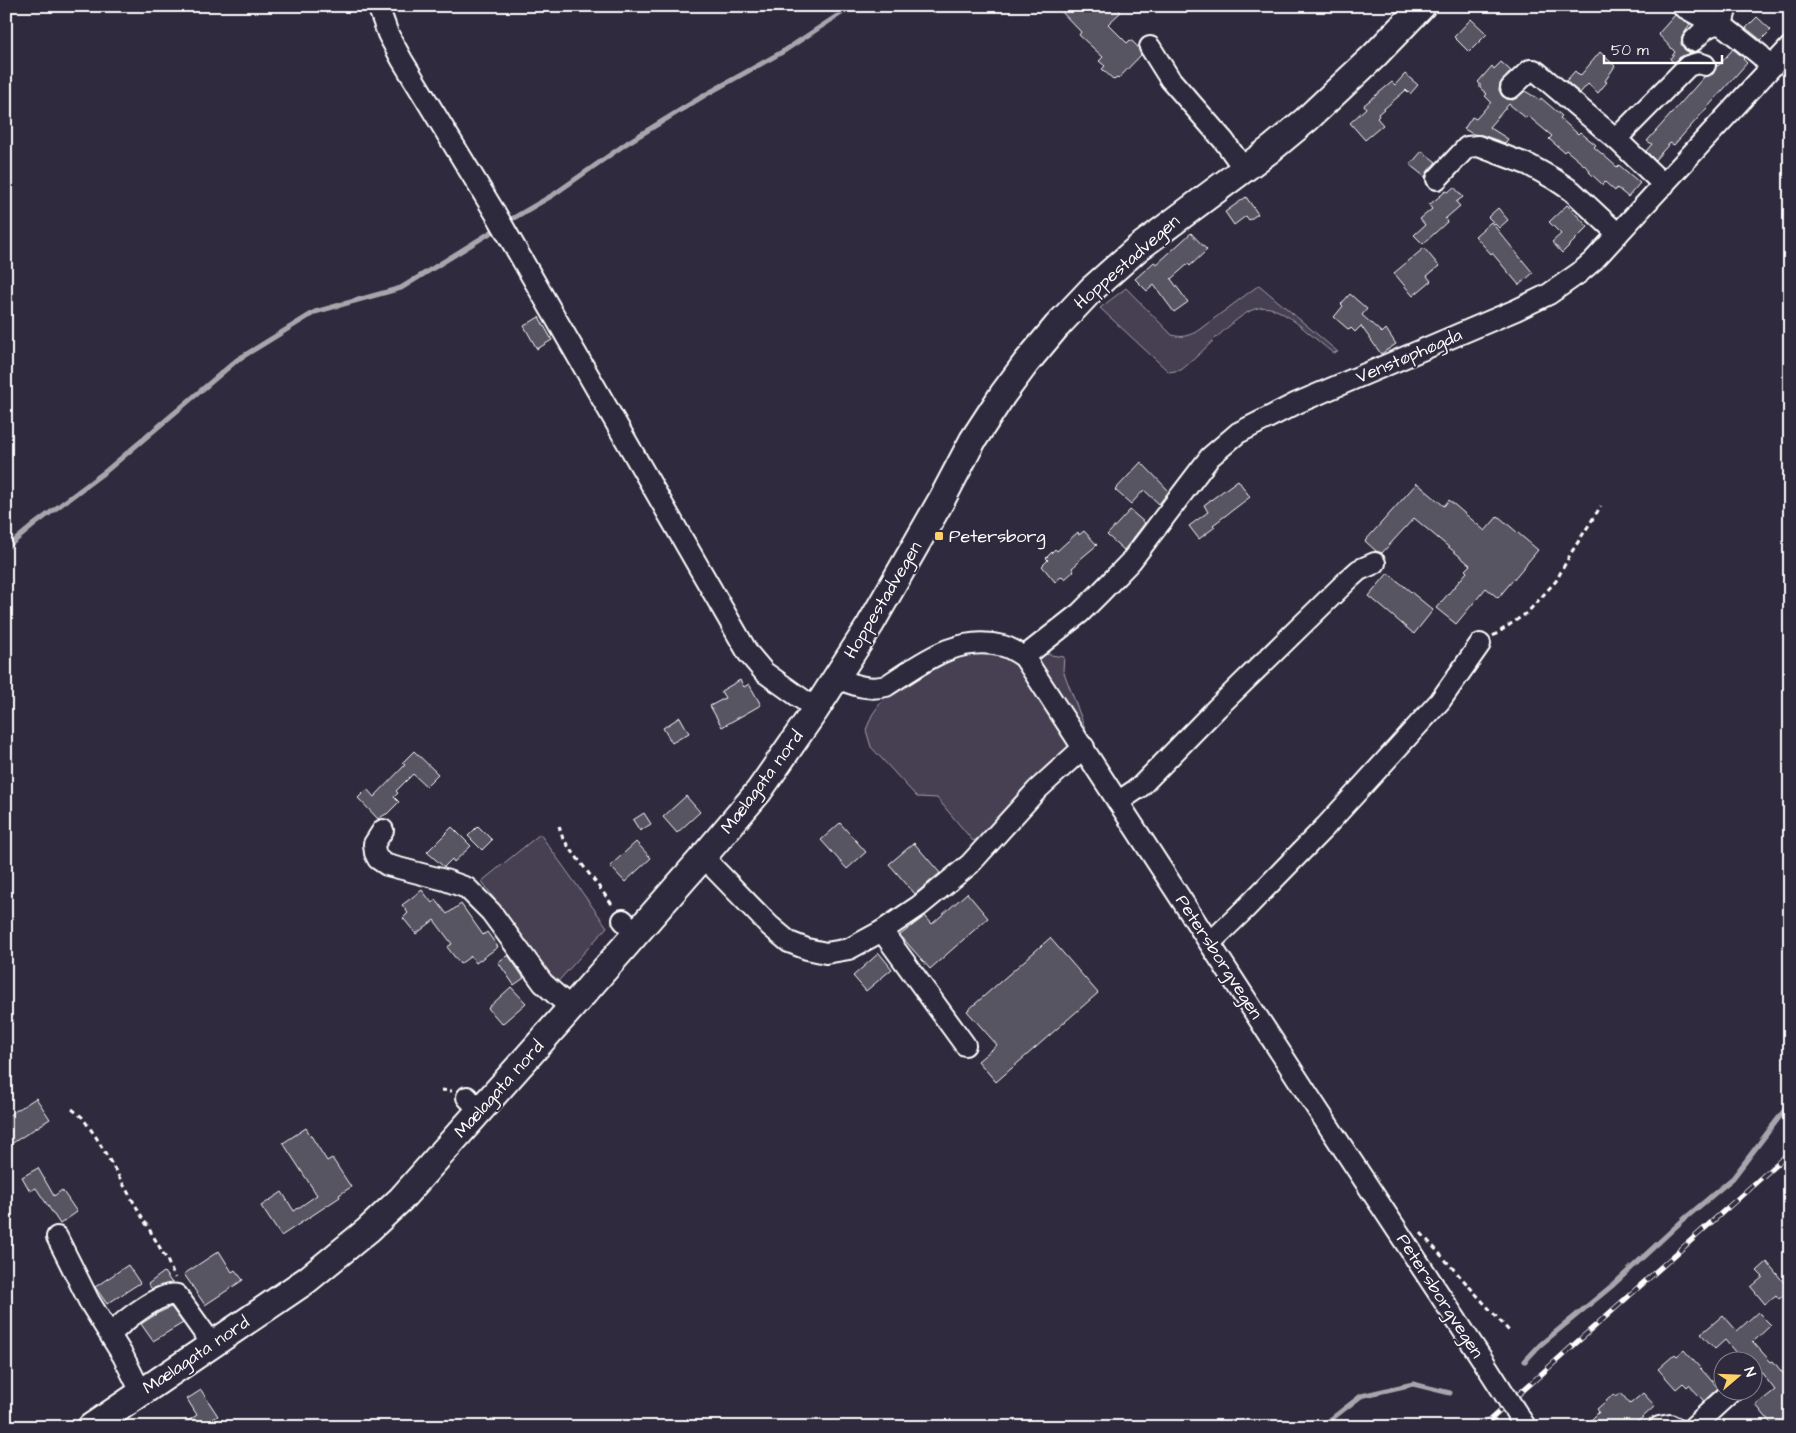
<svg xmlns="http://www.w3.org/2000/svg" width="1796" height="1433" viewBox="0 0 1796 1433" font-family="'Architects Daughter',sans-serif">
<rect width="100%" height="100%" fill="#2f2a3d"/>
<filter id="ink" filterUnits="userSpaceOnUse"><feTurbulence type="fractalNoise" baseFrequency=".02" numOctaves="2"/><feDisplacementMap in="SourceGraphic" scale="10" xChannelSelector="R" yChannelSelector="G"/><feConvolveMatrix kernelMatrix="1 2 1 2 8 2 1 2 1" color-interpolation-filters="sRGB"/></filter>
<g filter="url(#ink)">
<g fill="#464152" stroke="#a2a0a8">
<path d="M 1259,285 L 1338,352 L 1333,353 C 1317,341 1292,316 1274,309 C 1268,307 1261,307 1255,309 C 1235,315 1201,355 1181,370 L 1169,372 L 1100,308 L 1126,288 L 1172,335 C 1182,338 1187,336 1196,332 Z"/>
<polygon points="999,647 1064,657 1063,670 1087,733 1085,744 1025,814 973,841 937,798 917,797 871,747 866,730 872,715 884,698 934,664 952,654"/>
<polygon points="540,834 607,927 554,986 482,881"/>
</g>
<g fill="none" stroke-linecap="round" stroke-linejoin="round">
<g stroke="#a7a6ad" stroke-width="5">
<polyline points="505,223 553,195 627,143 705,95 784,51 852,6"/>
<polyline points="6,548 35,524 106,471 237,360 315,312 401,288 498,228"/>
<polyline points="1525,1361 1540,1345 1613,1285 1683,1220 1733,1178 1790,1103"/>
<polyline points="1321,1427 1361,1396 1413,1384 1450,1393"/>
</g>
</g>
<g fill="#595564" stroke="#fff">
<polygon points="1056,6 1115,6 1121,12 1108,24 1127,43 1130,40 1133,42 1138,47 1141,55 1118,79 1117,78 1114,80 1102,69 1105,66 1099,61 1103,57 1079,35 1081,32"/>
<polygon points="1675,15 1690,24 1682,37 1681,44 1685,50 1691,53 1680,57 1674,63 1670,59 1675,52 1658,34"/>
<polygon points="1757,17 1771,30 1761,40 1746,28"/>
<polygon points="1471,19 1487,34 1469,52 1454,37"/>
<polygon points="1733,49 1744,58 1743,59 1747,63 1674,145 1670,143 1655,160 1646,151 1652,144 1647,141 1704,77 1713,74 1717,65 1718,66"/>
<polygon points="1600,52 1615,66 1605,81 1607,82 1598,93 1588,84 1580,93 1566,81 1575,71 1580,76"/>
<polygon points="1501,62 1511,71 1500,84 1499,90 1502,96 1507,99 1513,100 1525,91 1540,100 1541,98 1562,116 1560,118 1578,134 1580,132 1596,145 1594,147 1617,167 1619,165 1640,183 1628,197 1617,188 1615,191 1605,182 1603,185 1589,172 1590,170 1566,150 1564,152 1549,139 1552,136 1528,116 1526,118 1509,104 1489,127 1508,139 1505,143 1482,135 1473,134 1464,129 1472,117 1476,119 1491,102 1485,96 1487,94 1480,88 1480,84 1478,82 1492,66 1494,69"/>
<polygon points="1405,74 1418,85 1410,94 1406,90 1378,114 1379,116 1377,118 1383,125 1365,140 1350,123 1366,108 1364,105 1392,82 1395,85"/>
<polygon points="1422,151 1436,162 1428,171 1425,177 1410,165"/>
<polygon points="1454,187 1463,197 1456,202 1460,206 1445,219 1447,222 1423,244 1414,235 1425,225 1420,219 1432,209 1429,205 1446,191 1448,192"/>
<polygon points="1246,197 1258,214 1249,220 1246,216 1234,225 1225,212"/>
<polygon points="1567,205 1588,227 1562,253 1552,242 1561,234 1549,222"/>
<polygon points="1498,208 1508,220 1499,228 1488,217"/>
<polygon points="1491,222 1533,273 1519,285 1492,253 1491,254 1475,236"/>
<polygon points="1191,233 1207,250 1190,266 1188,264 1171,279 1188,302 1174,312 1154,285 1147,291 1135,279 1154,262 1157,264"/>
<polygon points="1424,248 1439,266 1427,276 1431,281 1413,296 1394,273"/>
<polygon points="1350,294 1367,309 1362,315 1382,333 1386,329 1396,344 1381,354 1361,326 1355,332 1351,328 1349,330 1334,317 1343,306 1341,304"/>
<polygon points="539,317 552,340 537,349 524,326"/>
<polygon points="1141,462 1169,491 1159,504 1144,490 1131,504 1115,490"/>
<polygon points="1238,480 1250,497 1213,525 1215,527 1199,539 1189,526 1208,512 1204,505"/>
<polygon points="1417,483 1444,506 1449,500 1485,531 1498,516 1538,550 1498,598 1486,588 1456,624 1436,608 1467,572 1465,570 1470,565 1414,518 1382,553 1376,551 1365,541"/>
<polygon points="1130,510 1145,523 1124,550 1107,535"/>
<polygon points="1084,531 1097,545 1078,561 1079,562 1072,568 1074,571 1065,579 1062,576 1055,582 1042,566 1048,560 1046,558 1055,549 1057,551 1078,532 1079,535"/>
<polygon points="1388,573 1433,610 1414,634 1369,596"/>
<polygon points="740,680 744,687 749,684 761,705 722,727 710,706 725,698 721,691"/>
<polygon points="680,717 689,733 672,743 663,728"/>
<polygon points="414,751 438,774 426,786 413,774 396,791 398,793 394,797 399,802 387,814 386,814 378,819 358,798 367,789 374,797 405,765 402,763"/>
<polygon points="686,796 700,812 677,833 663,817"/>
<polygon points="644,813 651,824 640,831 633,820"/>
<polygon points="840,823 866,852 847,869 821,840"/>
<polygon points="478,826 492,840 482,850 468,836"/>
<polygon points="452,827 471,846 454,862 452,859 444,867 427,852"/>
<polygon points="636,842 651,858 625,882 610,866"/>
<polygon points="914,843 940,873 915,894 889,864"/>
<polygon points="422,890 432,903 436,900 447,914 461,904 483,935 487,932 498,947 476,963 471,956 460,964 447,947 452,944 434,920 416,934 403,918 408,913 402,905"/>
<polygon points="967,893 988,918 930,969 900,935 925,916 932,924"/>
<polygon points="1050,938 1098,993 996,1082 978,1061 997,1045 967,1011"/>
<polygon points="879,953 892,969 866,991 853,976"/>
<polygon points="508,955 524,978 514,985 498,962"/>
<polygon points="511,987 526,1003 502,1024 488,1008"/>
<polygon points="36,1098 50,1119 11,1144 6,1136 6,1117"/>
<polygon points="306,1128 327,1161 332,1158 351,1187 339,1195 340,1197 281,1236 261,1206 282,1192 294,1211 317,1195 283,1143"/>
<polygon points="38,1168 54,1196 62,1190 77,1212 60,1224 36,1188 30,1191 22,1177"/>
<polygon points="219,1251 232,1272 235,1270 243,1280 205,1305 184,1274"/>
<polygon points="1767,1262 1790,1290 1779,1299 1776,1295 1765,1304 1751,1287 1763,1277 1757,1271"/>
<polygon points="128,1265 140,1283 107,1304 95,1287"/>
<polygon points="164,1272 172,1283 152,1289 148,1284"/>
<polygon points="171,1307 183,1323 153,1341 141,1324 158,1313"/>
<polygon points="1758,1312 1771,1325 1753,1342 1771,1362 1773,1361 1790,1382 1790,1416 1777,1427 1774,1427 1756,1405 1775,1390 1754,1363 1754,1360 1742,1360 1725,1340 1715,1349 1701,1334 1723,1315 1737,1331"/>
<polygon points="1684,1350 1718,1388 1704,1401 1689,1385 1687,1387 1683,1383 1676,1389 1658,1369 1675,1354 1677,1356"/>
<polygon points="201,1390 218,1416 200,1427 179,1427 197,1415 187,1399"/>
<polygon points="1621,1393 1630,1404 1643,1393 1655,1406 1632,1427 1584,1427 1599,1412 1597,1409 1614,1394 1616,1397"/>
</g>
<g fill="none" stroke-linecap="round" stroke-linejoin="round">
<g stroke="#fff" stroke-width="24">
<g id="minor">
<polyline points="378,6 388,34 402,60 497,216 748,653 764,672 816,709"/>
<polyline points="1682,6 1714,24 1722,25 1760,55 1771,67"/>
<polyline points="1722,25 1727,6"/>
<polyline points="1693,41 1705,29 1714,24"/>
<polyline points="1150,47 1170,79 1224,141 1244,169"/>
<polyline points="1511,88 1530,70 1534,70 1537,72 1616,139 1664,185"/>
<polyline points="1616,139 1688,66 1698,63 1705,65"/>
<polyline points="1437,179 1467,147 1478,146 1529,165 1554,179 1572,191 1618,234"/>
<polyline points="1024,657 1080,613 1101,592 1131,561 1210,457 1238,433 1297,403 1516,310 1549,294 1579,273 1593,261 1790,47"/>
<path d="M 836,678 C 853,684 867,691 886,686 C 922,663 957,634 1003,646 C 1011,648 1018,653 1024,657 L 1312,1101 L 1484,1362"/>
<polyline points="1118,802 1140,787 1217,708 1350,578 1359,570 1375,563"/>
<polyline points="383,830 374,844 375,853 378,859 387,865 445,880 467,888 491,912 543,983 571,1008"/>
<polyline points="703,857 770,926 789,942 807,949 826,953 849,949 882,931 919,906 970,864 1037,790 1084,747"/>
<polyline points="623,920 636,934"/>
<polyline points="882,931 965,1045"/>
<polyline points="1210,943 1245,909 1326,826 1440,701 1480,644"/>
<polyline points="467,1097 480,1111"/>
<polyline points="57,1237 89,1301 123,1356 141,1392"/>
<path d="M 111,1335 C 120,1323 162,1290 177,1295 L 212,1344"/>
<polyline points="1659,1427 1670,1425 1674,1427"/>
<polyline points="1693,1427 1732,1391"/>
</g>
</g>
<g stroke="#fff" stroke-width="30">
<polyline id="major" points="91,1427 307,1280 368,1230 401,1199 571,1008 703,857 759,791 816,709 870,625 942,499 973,440 1003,394 1026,363 1057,326 1092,289 1137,249 1271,149 1306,120 1374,56 1422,6"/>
</g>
<g stroke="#fff" stroke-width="3" stroke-dasharray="5 4" stroke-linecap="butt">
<polyline points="1493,636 1527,613 1556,581 1571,553 1601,506"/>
<polyline points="559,826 563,839 614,907"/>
<polyline points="441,1090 452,1091"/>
<polyline points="72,1109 82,1117 96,1137 167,1260 175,1278"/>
<polyline points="1421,1233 1510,1332"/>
<polyline points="6,1419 11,1427"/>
<polyline points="65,1427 71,1423"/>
</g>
<use href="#minor" stroke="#2f2a3d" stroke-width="20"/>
<use href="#major" stroke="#2f2a3d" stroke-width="26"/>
<g stroke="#fff" stroke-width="5.5">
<polyline id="rail" points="1482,1427 1790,1152"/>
</g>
<use href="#rail" stroke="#2f2a3d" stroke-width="4" stroke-dasharray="11" stroke-linecap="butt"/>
<g stroke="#fff" stroke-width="24" stroke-linecap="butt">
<polyline id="minor-bridge" points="1484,1362 1525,1426"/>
</g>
<use href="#minor-bridge" stroke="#2f2a3d" stroke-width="20"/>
</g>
</g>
<rect fill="#ffd166" stroke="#2f2a3d" stroke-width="2" x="934" y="531" width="10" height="10" rx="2.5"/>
<g text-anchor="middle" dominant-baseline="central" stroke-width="4" stroke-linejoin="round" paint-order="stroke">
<g font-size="18" fill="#fff" stroke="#2f2a3d">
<text transform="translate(1127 262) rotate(-41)">Hoppestadvegen</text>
<text transform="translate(1409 356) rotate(-23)">Venstøphøgda</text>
<text transform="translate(883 600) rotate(-59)">Hoppestadvegen</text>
<text transform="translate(762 782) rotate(-53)">Mælagata nord</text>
<text transform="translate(1219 957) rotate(57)">Petersborgvegen</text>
<text transform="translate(499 1089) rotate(-48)">Mælagata nord</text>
<text transform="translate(1440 1296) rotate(57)">Petersborgvegen</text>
<text transform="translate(196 1355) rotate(-34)">Mælagata nord</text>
</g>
<g font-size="18" fill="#fff" stroke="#2f2a3d" text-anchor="start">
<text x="949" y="536">Petersborg</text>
</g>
</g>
<rect width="1796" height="1433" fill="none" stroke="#2f2a3d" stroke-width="25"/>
<rect x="12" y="12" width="1771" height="1408" fill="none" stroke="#fff" stroke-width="2" filter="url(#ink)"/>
<g transform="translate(1738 1376) rotate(71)"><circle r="24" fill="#2f2a3d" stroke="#827f8b"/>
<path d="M0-4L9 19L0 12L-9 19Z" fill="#ffd166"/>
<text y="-8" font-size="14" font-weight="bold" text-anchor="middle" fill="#ffffff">N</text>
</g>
<path d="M1604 55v8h118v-8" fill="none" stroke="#ffffff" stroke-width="2.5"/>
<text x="1611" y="55" font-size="15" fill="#ffffff" stroke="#2f2a3d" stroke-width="4" paint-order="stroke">50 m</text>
</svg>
